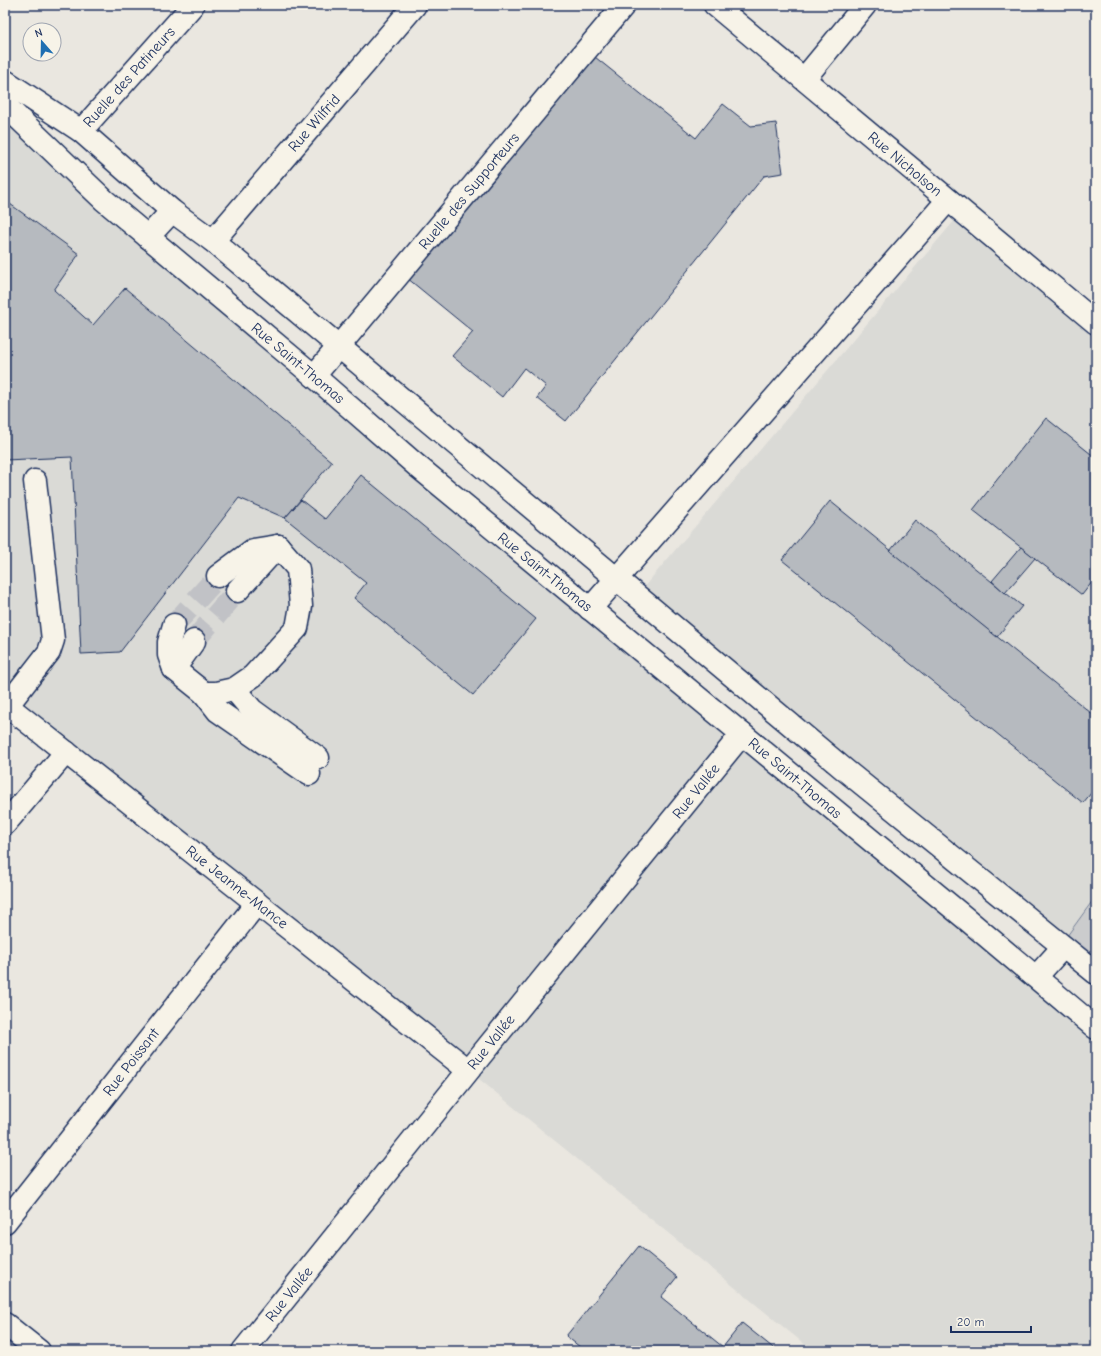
<svg xmlns="http://www.w3.org/2000/svg" width="1101" height="1356" viewBox="0 0 1101 1356" font-family="'Comic Neue',sans-serif">
<rect width="100%" height="100%" fill="#eae7e0"/>
<filter id="ink" filterUnits="userSpaceOnUse"><feTurbulence type="fractalNoise" baseFrequency=".025" numOctaves="2"/><feDisplacementMap in="SourceGraphic" scale="8" xChannelSelector="R" yChannelSelector="G"/><feConvolveMatrix kernelMatrix="1 2 1 2 8 2 1 2 1" color-interpolation-filters="sRGB"/></filter>
<g filter="url(#ink)">
<g fill="#dadad6">
<polygon points="5,122 1096,1042 1096,1351 813,1351 468,1070 5,704"/>
<polygon points="955,220 1096,339 1096,896 1067,936 643,588"/>
</g>
<polygon fill="#cbcccd" stroke="#737e96" points="1096,896 1096,959 1067,936"/>
<g fill="#b6babf" stroke="#1b2f5e">
<polygon points="590,53 696,138 723,104 751,126 776,123 783,173 764,176 566,421 537,398 546,386 524,368 502,397 452,356 473,332 407,278"/>
<polygon points="10,204 79,254 54,290 93,325 125,288 332,462 285,518 239,498 120,652 81,654 72,457 5,460 5,210"/>
<polygon points="1046,418 1096,458 1096,577 1082,595 973,510"/>
<polygon points="361,475 536,619 473,695 354,598 366,583 285,518 301,500 325,519"/>
<polygon points="830,501 1096,717 1096,787 1083,803 782,560"/>
<polygon points="915,520 1022,606 997,637 890,551"/>
<polygon points="1021,547 1035,558 1005,593 992,581"/>
<polygon points="639,1246 677,1277 661,1297 723,1347 742,1323 777,1351 622,1351 621,1350 620,1351 585,1351 566,1336"/>
</g>
<g fill="none" stroke-linecap="round" stroke-linejoin="round">
<g stroke="#c1c2c6" stroke-width="22" stroke-dasharray="22 11" stroke-linecap="butt">
<polyline points="174,625 218,576"/>
<polyline points="194,641 237,591"/>
</g>
<g stroke="#1b2f5e" stroke-width="25">
<g id="minor">
<polyline points="715,5 1096,323"/>
<polyline points="804,79 865,5"/>
<polyline points="5,81 81,131 172,211 213,241 845,770 1096,973"/>
<polyline points="5,103 11,111 104,200 314,376 416,465 970,922 1096,1028"/>
<polyline points="81,131 193,5"/>
<polyline points="148,237 172,211"/>
<polyline points="213,241 415,5"/>
<polyline points="314,376 624,5"/>
<polyline points="218,576 253,550 278,546"/>
<polyline points="237,591 278,546"/>
<polyline points="590,609 948,200"/>
<polyline points="174,625 169,642 169,655 174,669 204,693 216,693 234,689 253,676 297,628 301,606 298,569 278,546"/>
<polyline points="174,669 194,641"/>
<polyline points="234,689 252,710 318,758"/>
<polyline points="204,693 218,711 309,774"/>
<polyline points="5,704 468,1070"/>
<polyline points="7,706 49,652 53,640 35,481"/>
<polyline points="5,824 66,752"/>
<polyline points="1036,977 1063,947"/>
<polyline points="5,1222 257,903"/>
<polyline points="243,1351 477,1060 742,734"/>
</g>
</g>
<g stroke="#1b2f5e" stroke-width="25">
<polyline id="major" points="5,1324 39,1351"/>
</g>
<use href="#minor" stroke="#f7f3e8" stroke-width="22"/>
<use href="#major" stroke="#f7f3e8" stroke-width="22"/>
</g>
</g>
<g text-anchor="middle" dominant-baseline="central" stroke-width="3.5" stroke-linejoin="round" paint-order="stroke">
<g font-size="15" fill="#1b2f5e" stroke="#f7f3e8">
<text transform="translate(129 77) rotate(-48)">Ruelle des Patineurs</text>
<text transform="translate(314 123) rotate(-49)">Rue Wilfrid</text>
<text transform="translate(905 164) rotate(40)">Rue Nicholson</text>
<text transform="translate(469 191) rotate(-50)">Ruelle des Supporteurs</text>
<text transform="translate(298 363) rotate(40)">Rue Saint-Thomas</text>
<text transform="translate(545 572) rotate(39)">Rue Saint-Thomas</text>
<text transform="translate(795 778) rotate(40)">Rue Saint-Thomas</text>
<text transform="translate(696 791) rotate(-51)">Rue Vallée</text>
<text transform="translate(237 887) rotate(38)">Rue Jeanne-Mance</text>
<text transform="translate(491 1042) rotate(-51)">Rue Vallée</text>
<text transform="translate(131 1062) rotate(-52)">Rue Poissant</text>
<text transform="translate(289 1294) rotate(-51)">Rue Vallée</text>
</g>
</g>
<rect width="1101" height="1356" fill="none" stroke="#f7f3e8" stroke-width="20"/>
<rect x="10" y="10" width="1081" height="1336" fill="none" stroke="#1b2f5e" stroke-width="1.5" filter="url(#ink)"/>
<g transform="translate(42 42) rotate(340)"><circle r="19" fill="#f7f3e8" stroke="#9fa5b1"/>
<path d="M0-3L7 15L0 10L-7 15Z" fill="#1f6fb2"/>
<text y="-6" font-size="11" font-weight="bold" text-anchor="middle" fill="#1b2f5e">N</text>
</g>
<path d="M951 1326v6h80v-6" fill="none" stroke="#1b2f5e" stroke-width="2"/>
<text x="957" y="1326" font-size="12" fill="#1b2f5e" stroke="#f7f3e8" stroke-width="3" paint-order="stroke">20 m</text>
</svg>
